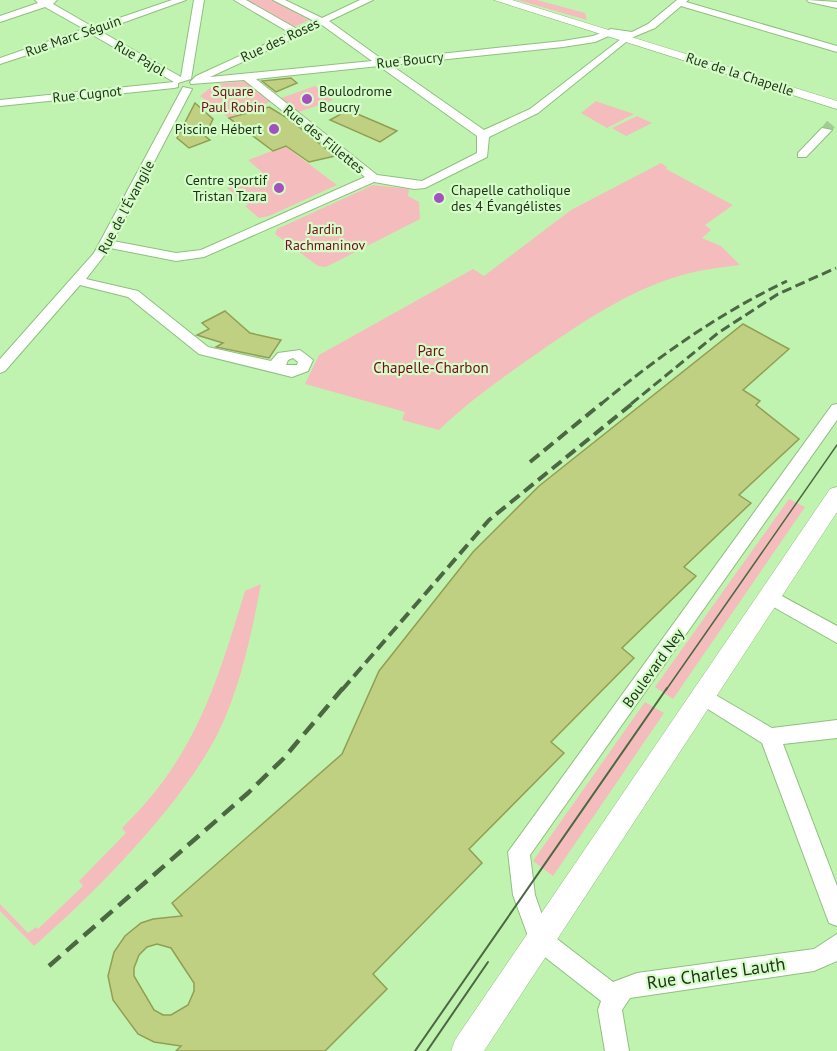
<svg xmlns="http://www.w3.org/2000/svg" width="837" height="1051" viewBox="0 0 837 1051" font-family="'PT Sans',sans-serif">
<rect width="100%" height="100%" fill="#c1f3b0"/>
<g fill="#f5bcbd">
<polygon points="245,0 273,0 309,20 294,27"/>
<polygon points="517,0 537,0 585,13 587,20"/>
<polygon points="247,81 270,100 268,103 229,118 200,96 215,84"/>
<polygon points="315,86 333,100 299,112 281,98"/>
<polygon points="596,101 601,103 634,114 607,128 581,113"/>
<polygon points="637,116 652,123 626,136 612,128"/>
<polygon points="285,146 337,185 269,216 259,218 245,206 248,205 227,188 263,173 248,160"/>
<path d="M 661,163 L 667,167 L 666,169 L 733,205 L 705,225 L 711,230 L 702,238 L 721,246 L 740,265 C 724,267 707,269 690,273 C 630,288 580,324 529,359 C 498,381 467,403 439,430 L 402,420 L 405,412 L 305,384 L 319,355 L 473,269 L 484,276 L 571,210 Z"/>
<polygon points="373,185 409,189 408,196 419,202 420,219 326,267 318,266 275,234 277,229"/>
<polygon points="789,499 805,507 673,699 655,687"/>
<path d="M 261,584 C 252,632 240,689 218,733 C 181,806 96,892 34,946 L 0,911 L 0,904 L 28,933 L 36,927 L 38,929 L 83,886 L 79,881 L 126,833 L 122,828 C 195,757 216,686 245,591 Z"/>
<polygon points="645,702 664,713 553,876 533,861"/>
</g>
<g fill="#c0d082" stroke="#919f53" stroke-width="1.5" fill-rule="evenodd">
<polygon points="291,78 297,83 276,92 262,81"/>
<polygon points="195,103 213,119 205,136 210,140 189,148 177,138"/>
<polygon points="269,107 289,119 335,156 309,162 286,146 273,151 229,118"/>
<polygon points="348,110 381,124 397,131 380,142 330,120"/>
<polygon points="225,311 250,333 281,340 269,358 216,347 223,343 197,335 209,329 202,323"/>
<path d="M 743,324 L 789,349 L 743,390 L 760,401 L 756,405 L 799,439 L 739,495 L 751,503 L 684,567 L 696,576 L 622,648 L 634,658 L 551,742 L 564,753 L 469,849 L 482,863 L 373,974 L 387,989 L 325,1051 L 176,1051 L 181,1046 L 154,1042 L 138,1034 L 113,1000 L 108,976 L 114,952 L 125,936 L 141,923 L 153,919 L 182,916 L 172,903 L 342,754 L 379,671 L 473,552 L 539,486 ZM 157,944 L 171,948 L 194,983 L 194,991 L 188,1005 L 171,1015 L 163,1015 L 154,1010 L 134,976 L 134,968 L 139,955 L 147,947 Z"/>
</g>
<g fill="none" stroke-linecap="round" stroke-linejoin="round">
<polyline stroke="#a1cc92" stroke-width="10" stroke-dasharray="10 5" stroke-linecap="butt" points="826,130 831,124"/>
<g stroke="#8fbf7f" stroke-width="2">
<g id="minor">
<polygon points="35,0 57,0 53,4 93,27 172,0 186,0 100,31 181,77 194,0 204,0 191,79 178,83 178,87 174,88 0,106 0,100 174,82 91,34 0,64 0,58 84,29 45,7 0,22 0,16 38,3"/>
<path d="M 234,0 L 246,0 L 297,29 L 314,21 L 273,0 L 285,0 L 322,18 L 360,0 L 373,0 L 329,21 L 383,60 L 563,41 L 593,36 L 611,29 L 632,32 L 648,24 L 677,0 L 688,0 L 686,2 L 837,46 L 837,52 L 681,6 L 655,28 L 631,38 L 538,113 L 489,137 L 487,157 L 425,188 L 414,189 L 374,182 L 204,257 L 176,261 L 110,248 L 86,279 L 138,291 L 208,347 L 271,361 L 278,353 L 300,350 L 313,360 L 308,371 L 292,377 L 199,354 L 128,297 L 80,285 L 5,371 L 0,373 L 0,359 L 94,253 L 183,87 L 192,89 L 113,241 L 176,253 L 201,250 L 365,177 L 244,80 L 191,84 L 190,82 L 196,76 L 290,33 ZM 322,25 L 372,61 L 210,77 ZM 611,35 L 621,39 L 530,109 L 484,130 L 391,65 L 563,47 L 595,42 ZM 379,66 L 477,136 L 477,153 L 422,181 L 377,175 L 256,79 ZM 293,358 L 298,362 L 297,365 L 286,365 L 288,360 Z"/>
<polygon points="807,0 837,2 837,8 809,2"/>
<polygon points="822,128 832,130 806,157 798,157 798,153"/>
<polygon points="837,404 837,420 530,855 535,895 548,932 613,982 637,973 814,949 837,934 837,961 814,971 630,998 622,1010 629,1051 605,1051 598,1010 601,1001 532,947 513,895 508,852 832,405"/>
<polygon points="769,589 837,626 837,643 763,601 760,596 763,591"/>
<polygon points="702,687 772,728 837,720 837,738 783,744 837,886 837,926 829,923 826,915 762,743 695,701 693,695 695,689"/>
</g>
</g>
<g stroke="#8fbf7f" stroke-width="1">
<g id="major">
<polygon points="494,0 512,0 837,101 837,109"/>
<polygon points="837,487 837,512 484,1051 451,1051 455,1040 830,489"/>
</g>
</g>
<use href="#minor" fill="#fff" fill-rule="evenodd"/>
<use href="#major" fill="#fff" fill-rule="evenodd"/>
<polyline stroke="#4c6843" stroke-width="1.5" points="666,690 837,445"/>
<g stroke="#4c6843" stroke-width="2">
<polyline points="415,1051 667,688"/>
<polyline points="427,1051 488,962"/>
</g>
<g stroke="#4c6843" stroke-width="3" stroke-dasharray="10 4.5" stroke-linecap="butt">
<path d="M 601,404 C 659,356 718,314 787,281"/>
<polyline points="631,404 718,333 778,294 836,268"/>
</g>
<g stroke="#4c6843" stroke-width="4" stroke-dasharray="12 6" stroke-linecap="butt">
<polyline points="530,462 602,403"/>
<polyline points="342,690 489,520 633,403"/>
</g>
<polyline stroke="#4c6843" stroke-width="4.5" stroke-dasharray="15 8" stroke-linecap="butt" points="49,966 248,793 283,759 343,688"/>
</g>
<g fill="#a550bf" stroke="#d5fdc8" stroke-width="2">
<circle cx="307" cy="99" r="6"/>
<circle cx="274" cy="129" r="6"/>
<circle cx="279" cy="188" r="6"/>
<circle cx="439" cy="198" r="6"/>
</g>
<g text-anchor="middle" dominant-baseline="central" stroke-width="4.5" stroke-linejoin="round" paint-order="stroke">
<g font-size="14" fill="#1f3219" stroke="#d5fdc8">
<text transform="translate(73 36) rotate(-19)">Rue Marc Séguin</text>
<text transform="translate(280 40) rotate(-25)">Rue des Roses</text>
<text transform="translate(140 58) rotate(30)">Rue Pajol</text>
<text transform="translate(410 60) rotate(-6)">Rue Boucry</text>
<text transform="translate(740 74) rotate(18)">Rue de la Chapelle</text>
<text transform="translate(87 94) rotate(-6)">Rue Cugnot</text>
<text transform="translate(324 139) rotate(39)">Rue des Fillettes</text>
<text transform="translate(126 207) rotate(-62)">Rue de l'Évangile</text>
</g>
<g font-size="14" fill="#790922" stroke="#d5fdc8">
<text x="233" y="91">Square<tspan x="233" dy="16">Paul Robin</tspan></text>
<text x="325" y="229">Jardin<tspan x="325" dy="16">Rachmaninov</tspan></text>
</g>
<g font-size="14" fill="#1f3219" stroke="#d5fdc8" text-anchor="start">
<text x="319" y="91">Boulodrome<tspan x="319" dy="16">Boucry</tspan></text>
<text x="262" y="129" text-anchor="end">Piscine Hébert</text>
<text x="267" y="180" text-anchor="end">Centre sportif<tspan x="267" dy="16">Tristan Tzara</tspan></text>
<text x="451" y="190">Chapelle catholique<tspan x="451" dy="16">des 4 Évangélistes</tspan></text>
</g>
<g font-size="15" fill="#790922" stroke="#d5fdc8">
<text x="431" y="350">Parc<tspan x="431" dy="17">Chapelle-Charbon</tspan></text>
</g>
<g font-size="15" fill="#1f3219" stroke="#d5fdc8">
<text transform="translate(653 668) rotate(-54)">Boulevard Ney</text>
</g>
<g font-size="18" fill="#1f3219" stroke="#d5fdc8">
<text transform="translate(716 973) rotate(-8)">Rue Charles Lauth</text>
</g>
</g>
</svg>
